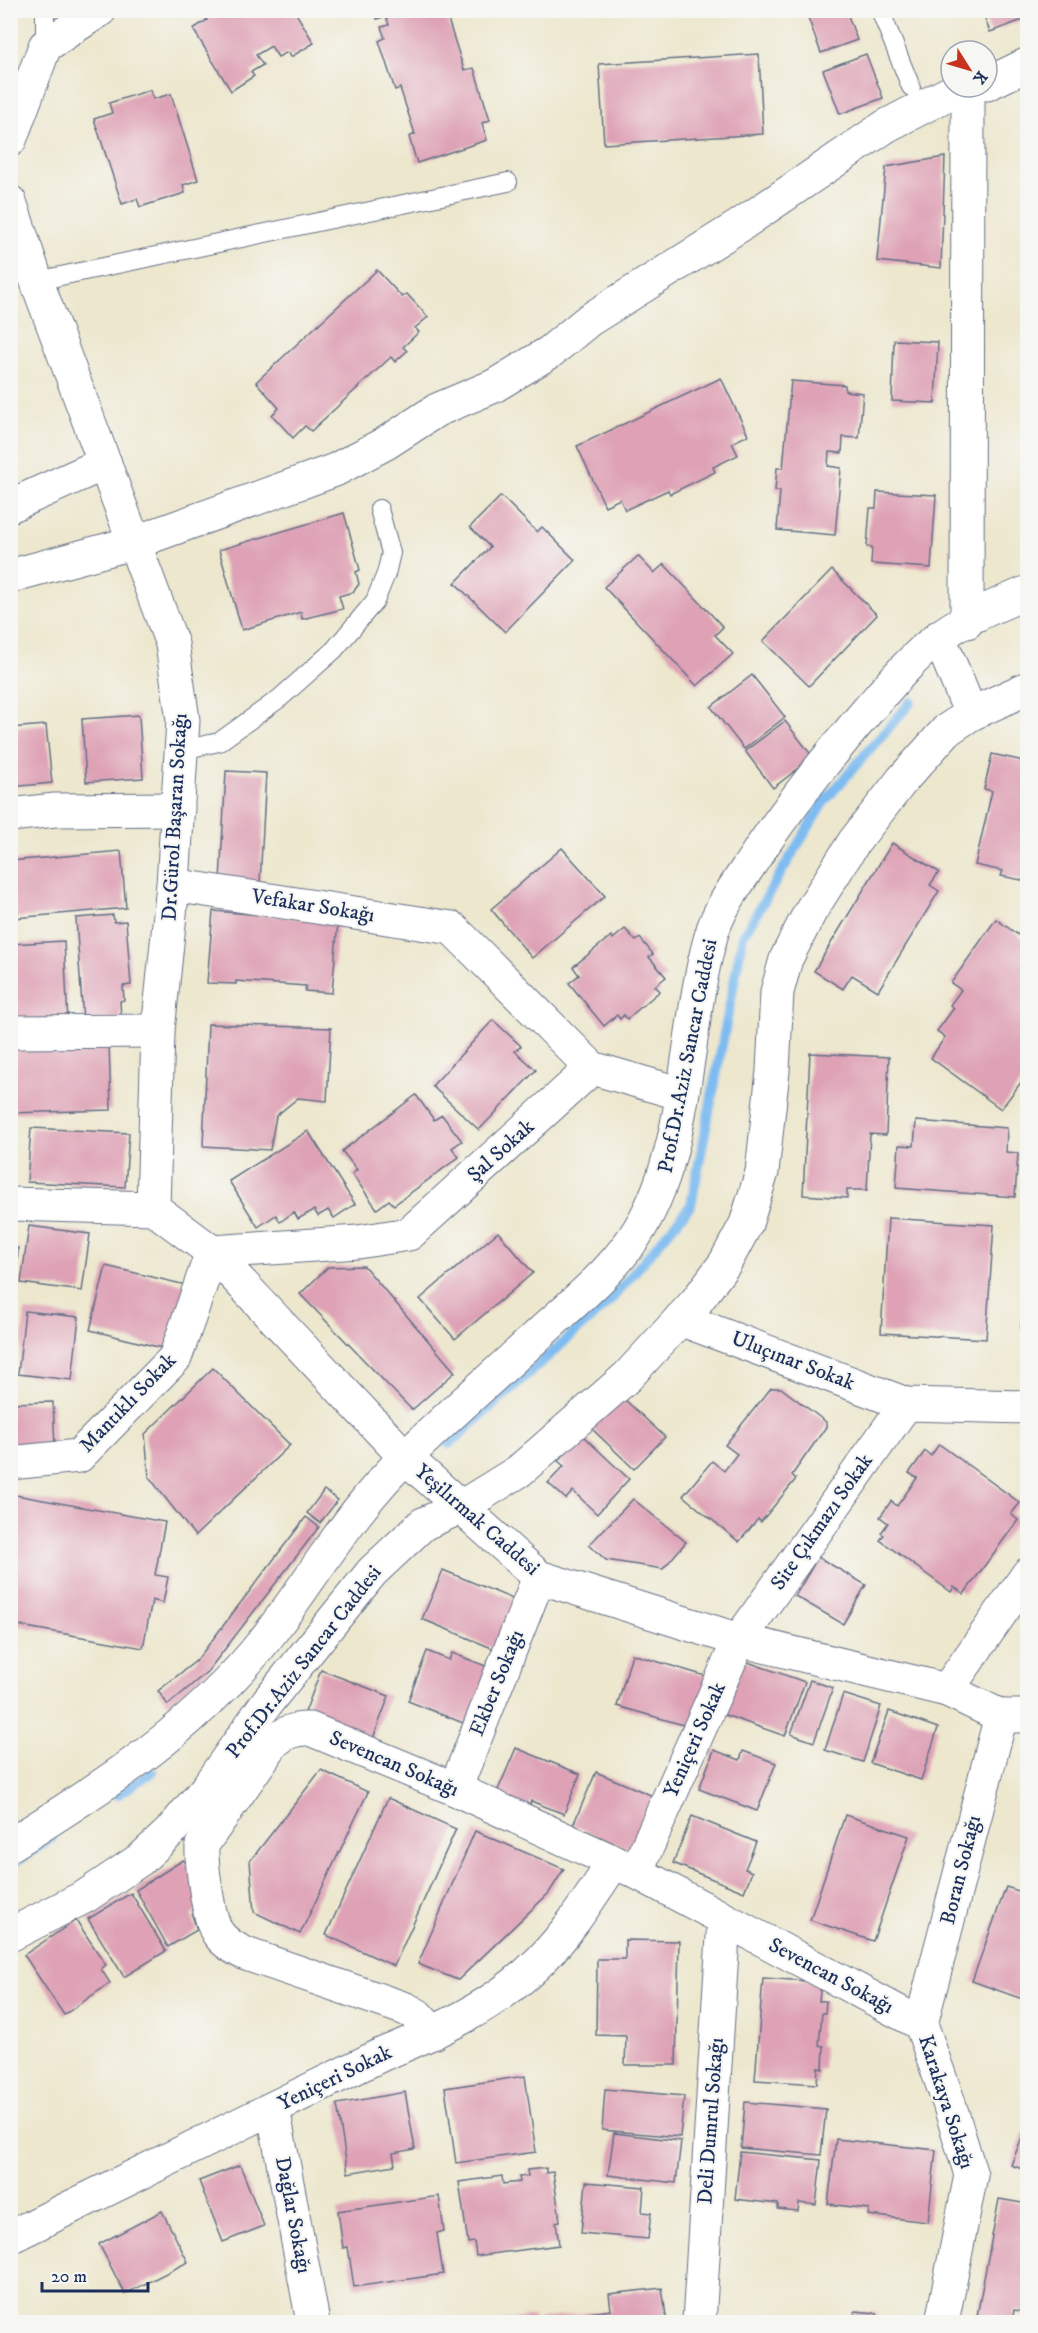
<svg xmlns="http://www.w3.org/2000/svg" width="1038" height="2333" viewBox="0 0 1038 2333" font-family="'IM FELL DW Pica',serif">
<rect width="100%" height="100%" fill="#f6f6f2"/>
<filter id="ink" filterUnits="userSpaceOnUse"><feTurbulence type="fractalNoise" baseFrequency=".0167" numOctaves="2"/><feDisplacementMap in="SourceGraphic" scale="12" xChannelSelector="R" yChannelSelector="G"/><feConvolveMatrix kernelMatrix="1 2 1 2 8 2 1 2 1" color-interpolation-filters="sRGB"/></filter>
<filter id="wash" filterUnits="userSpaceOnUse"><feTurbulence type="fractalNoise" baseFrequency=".008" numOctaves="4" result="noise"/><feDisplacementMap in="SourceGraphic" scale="24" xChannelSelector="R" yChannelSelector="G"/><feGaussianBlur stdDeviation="1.35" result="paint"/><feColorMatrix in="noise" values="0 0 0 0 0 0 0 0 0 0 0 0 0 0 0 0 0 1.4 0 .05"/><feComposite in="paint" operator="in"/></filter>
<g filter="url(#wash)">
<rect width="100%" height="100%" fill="#ede7ce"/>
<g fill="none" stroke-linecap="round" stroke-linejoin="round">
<g stroke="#7dbbf1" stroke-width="10">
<polyline points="449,1444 610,1301 691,1205 743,936 823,803 911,702"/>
<polyline points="117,1795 152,1772"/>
<polyline points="10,1865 52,1838"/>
</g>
</g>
<g id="blocks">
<g fill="#dea1b5">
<polygon points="209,10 294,10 314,43 291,57 288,52 278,57 271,46 256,55 263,65 251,72 254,76 231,91 193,29 207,20 203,14"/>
<polygon points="374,10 445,10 464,70 474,68 490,120 482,123 487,140 417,163 409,137 415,134 400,88 395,90 379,41 385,38 381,27 389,25 386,16 377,19"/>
<polygon points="809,10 846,10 857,40 821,53 806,12"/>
<polygon points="982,10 1028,10 1028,18 990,32"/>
<polygon points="759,54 763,134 604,144 599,64"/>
<polygon points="866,54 883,98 840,114 823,70"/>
<polygon points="150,90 153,99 171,94 198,180 183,185 185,193 140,207 137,199 122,204 94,119 112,113 109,103"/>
<polygon points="945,157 941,268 877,261 886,167"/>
<polygon points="377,270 402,297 407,294 428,317 415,328 419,332 403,347 407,351 395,362 391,357 311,431 305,426 293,438 272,415 279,408 256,382"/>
<polygon points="894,340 938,342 935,403 892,401"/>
<polygon points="721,378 748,435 732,443 738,455 713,467 715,472 670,494 668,490 625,510 620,499 605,506 577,446"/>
<polygon points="791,381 845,385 845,391 863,393 859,438 843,437 842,453 829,452 828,466 841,468 835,535 777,530 780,491 775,491 777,468 783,468"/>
<polygon points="877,492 936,495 931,568 871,564 872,547 867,547 870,508 876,508"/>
<polygon points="501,496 537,532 542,527 575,560 505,632 455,583 490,547 470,527"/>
<polygon points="344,513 360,570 356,572 359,584 353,592 339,596 343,609 302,619 301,612 242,630 219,550"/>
<polygon points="638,556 654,573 664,564 723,627 715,635 733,654 697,686 604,587"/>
<polygon points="832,570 877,615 809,686 763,641"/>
<polygon points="752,675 785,717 744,749 711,707"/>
<polygon points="139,715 143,778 86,782 82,719"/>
<polygon points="785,721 813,757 773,788 745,751"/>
<polygon points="46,725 52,783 10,787 10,728"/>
<polygon points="992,754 1028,762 1028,877 1026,881 1001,876 1003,871 975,865 992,791 984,789"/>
<polygon points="226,771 266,773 260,883 220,881"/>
<polygon points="892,843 939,872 930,885 939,891 878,991 852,975 843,989 814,971"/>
<polygon points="562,848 605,896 532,958 491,909"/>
<polygon points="121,851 126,908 15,918 10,861"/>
<polygon points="213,911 338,921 332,993 305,991 306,986 236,981 236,984 207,983"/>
<polygon points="113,915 114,922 126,921 131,985 123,986 124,1000 120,1001 121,1018 83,1021 76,918"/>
<polygon points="996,919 1028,942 1028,1073 1001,1109 931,1058 945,1037 937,1031 954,1008 950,1005 961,990 951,983"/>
<polygon points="625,929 636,941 640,938 653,954 649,957 666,977 655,986 660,991 627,1019 624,1015 620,1019 617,1015 604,1026 569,983 579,975 573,967 611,936 613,939"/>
<polygon points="64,941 68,1022 10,1025 10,944"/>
<polygon points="493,1020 521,1046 515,1051 536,1070 479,1130 432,1086"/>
<polygon points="208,1024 331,1028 327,1101 298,1098 276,1116 270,1150 203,1146"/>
<polygon points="109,1041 111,1110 10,1113 10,1044"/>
<polygon points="810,1053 889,1057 886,1135 870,1134 867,1190 847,1190 847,1198 803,1195"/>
<polygon points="416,1095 434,1120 442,1115 462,1141 452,1148 459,1157 394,1205 389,1200 377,1209 352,1174 357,1170 342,1151"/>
<polygon points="916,1121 1007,1128 1006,1152 1018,1153 1015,1197 896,1188 899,1145 914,1146"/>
<polygon points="31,1128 129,1133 125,1187 27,1182"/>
<polygon points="308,1131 355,1204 334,1218 328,1210 318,1216 314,1210 298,1219 294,1212 280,1222 276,1215 258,1227 229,1181"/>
<polygon points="888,1218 994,1225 986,1339 881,1333"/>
<polygon points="29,1226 90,1234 82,1291 21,1283"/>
<polygon points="498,1232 533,1273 455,1339 420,1299"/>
<polygon points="10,1248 18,1248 14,1317 10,1317"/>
<polygon points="1026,1255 1028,1255 1028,1330 1021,1330"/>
<polygon points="106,1266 186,1285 170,1350 90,1330"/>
<polygon points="364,1266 455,1372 412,1410 300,1294 328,1267"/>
<polygon points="25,1311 79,1317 72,1380 18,1374"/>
<polygon points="213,1368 290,1445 195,1536 149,1477 145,1434"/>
<polygon points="771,1388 781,1388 826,1422 826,1427 792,1475 796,1479 761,1522 758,1519 739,1542 683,1496 712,1461 724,1471 737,1454 725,1445"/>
<polygon points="621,1396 665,1437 634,1469 591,1428"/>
<polygon points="53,1402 55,1449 10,1451 10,1403"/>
<polygon points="582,1435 629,1479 597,1514 573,1491 566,1499 548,1483 564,1466 558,1461"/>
<polygon points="939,1444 1020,1503 1011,1514 1018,1520 964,1594 954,1587 951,1592 880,1540 884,1535 881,1533 888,1523 880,1517 891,1501 897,1506 917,1478 909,1473 925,1451 931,1456"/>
<polygon points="324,1490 338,1500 320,1523 307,1513"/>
<polygon points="10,1494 165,1522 155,1575 168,1577 163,1603 152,1600 143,1648 10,1624"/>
<polygon points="633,1499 686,1542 663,1569 606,1560 589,1545"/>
<polygon points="306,1517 319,1527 208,1671 168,1705 158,1691 197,1660"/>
<polygon points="818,1557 866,1585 843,1624 795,1596"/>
<polygon points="443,1570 520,1602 499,1651 422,1619"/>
<polygon points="427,1651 449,1660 452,1653 496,1670 473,1727 408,1701"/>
<polygon points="632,1654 709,1677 694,1728 617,1706"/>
<polygon points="742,1660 805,1682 785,1736 722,1714"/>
<polygon points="321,1670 389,1696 372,1741 304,1715"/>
<polygon points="810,1680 833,1688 814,1742 791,1734"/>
<polygon points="843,1694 881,1706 863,1762 825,1750"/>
<polygon points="889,1711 938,1728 921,1780 870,1763"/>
<polygon points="516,1748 580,1774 564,1814 531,1801 528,1811 495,1797"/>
<polygon points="714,1750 740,1760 743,1751 776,1763 757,1811 699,1789"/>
<polygon points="321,1770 368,1792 300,1934 254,1912 250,1861"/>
<polygon points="596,1772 660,1799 636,1853 573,1825"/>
<polygon points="388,1798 456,1829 394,1966 326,1935"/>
<polygon points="845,1815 909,1836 873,1941 810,1920"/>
<polygon points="692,1816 756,1842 745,1869 752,1872 744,1892 673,1863"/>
<polygon points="475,1831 564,1869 549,1893 458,1980 418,1964"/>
<polygon points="183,1860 199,1875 204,1900 192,1915 197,1930 168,1947 136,1890"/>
<polygon points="1006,1887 1028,1894 1028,2001 972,1981"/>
<polygon points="131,1893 166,1951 124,1977 88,1919"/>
<polygon points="76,1920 106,1965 101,1969 110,1983 64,2015 24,1955"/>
<polygon points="625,1940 679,1941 676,2065 625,2065 626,2036 596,2035 597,1959 625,1959"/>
<polygon points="763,1978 821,1982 819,2001 826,2001 825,2013 822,2013 819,2045 824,2046 823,2069 818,2068 817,2084 755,2080"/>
<polygon points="525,2076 536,2152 456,2163 445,2088"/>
<polygon points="605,2089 684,2096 680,2137 602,2130"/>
<polygon points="405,2092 415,2149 393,2153 395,2165 348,2173 337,2104"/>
<polygon points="745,2102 826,2109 821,2155 741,2148"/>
<polygon points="1028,2122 1028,2171 1011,2165"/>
<polygon points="614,2133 681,2141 676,2183 608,2175"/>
<polygon points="836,2139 936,2150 928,2222 868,2215 869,2209 828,2204"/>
<polygon points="740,2152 821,2160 816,2205 799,2203 798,2211 778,2209 778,2204 735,2199"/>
<polygon points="240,2165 264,2226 223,2242 199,2181"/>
<polygon points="546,2168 546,2173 553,2172 560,2221 556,2222 559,2245 476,2256 474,2242 468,2243 459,2182 502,2176 503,2184 520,2182 519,2177 528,2176 527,2170"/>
<polygon points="586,2182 644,2187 642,2212 651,2213 648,2239 581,2233"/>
<polygon points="439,2196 444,2231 437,2233 443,2274 354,2287 348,2247 343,2248 338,2211"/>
<polygon points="999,2199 1028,2204 1028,2312 1014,2310 1012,2322 977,2316"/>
<polygon points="162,2211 188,2262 125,2294 99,2244"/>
<polygon points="662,2288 667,2322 492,2322 534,2316 534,2320 611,2310 609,2294"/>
<polygon points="855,2311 877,2313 876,2322 853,2322"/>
</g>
</g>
</g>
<g filter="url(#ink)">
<use href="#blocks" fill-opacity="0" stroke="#646f85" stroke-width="1.5"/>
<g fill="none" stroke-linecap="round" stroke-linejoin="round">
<g stroke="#646f85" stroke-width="20">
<g id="lane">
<polyline points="45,10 45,46"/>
<polyline points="880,10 911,87"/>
<polyline points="37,281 508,182"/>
<polyline points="182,750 219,742 280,698 334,650 375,601 386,574 391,553 379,509"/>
</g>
</g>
<g stroke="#646f85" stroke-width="35">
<g id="street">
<polyline points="987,84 1028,64"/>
<polyline points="962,87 968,93 967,622"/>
<polyline points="10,140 45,46 100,10"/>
<polyline points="10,202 34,274 172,644 183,720 173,885 158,1031 153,1208"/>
<polyline points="10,506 105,463"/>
<polyline points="10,576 136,542 335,470 386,443 437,410 494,386 550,352 589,320 739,226 886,126 961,87"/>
<polyline points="939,637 971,714"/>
<polyline points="10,815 55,810 178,809"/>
<polyline points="10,1032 158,1031"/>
<polyline points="592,1068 682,1094"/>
<polyline points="10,1204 153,1208 212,1252 405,1457 539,1577 739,1640 947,1690 1001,1716 1028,1716"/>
<polyline points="680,1319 906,1404 1028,1407"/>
<polyline points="10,1463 79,1456 175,1358 212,1252 358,1242 409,1234 592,1068 452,928 173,885"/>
<polyline points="947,1690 1028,1574"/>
<polyline points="455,1789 539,1577"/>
<path d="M 10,1845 C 103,1787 195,1728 264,1641 C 312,1580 350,1510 407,1456 C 453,1411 502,1369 549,1325 C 582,1295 617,1267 640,1228 C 690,1144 684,1030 711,936 C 718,910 736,885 751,863 C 786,809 826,759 868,710 C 890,685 912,658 938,638 C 964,618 998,605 1028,592"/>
<polyline points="636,1872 739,1640 906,1404"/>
<polyline points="10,1935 86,1896 141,1859 170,1832 206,1789 268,1701 372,1572 423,1524 461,1507 519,1471 627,1377 696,1302 725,1263 746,1224 762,1172 773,1071 777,992 786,959 810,912 854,842 903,779 947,730 971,714 1028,688"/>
<polyline points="921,2024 1001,1716"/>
<polyline points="921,2024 949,2103 971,2175 942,2322"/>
<path d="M 433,2033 L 417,2015 L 406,2009 L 246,1954 C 235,1949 224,1943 217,1932 C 208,1916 201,1863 202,1845 L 273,1743 C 284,1733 294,1728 310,1729 L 455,1789 L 636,1872 L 921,2024"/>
<polyline points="273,2108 313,2322"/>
<path d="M 10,2237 L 383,2054 C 439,2031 497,2005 540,1961 C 569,1932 591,1896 614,1862"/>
<polyline points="699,2322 724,1920"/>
</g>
</g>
<use href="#lane" stroke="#fff" stroke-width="18"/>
<use href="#street" stroke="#fff" stroke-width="33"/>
</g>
</g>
<g text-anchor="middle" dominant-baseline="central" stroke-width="4.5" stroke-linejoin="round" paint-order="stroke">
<g font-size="21" fill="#1b2f5e" stroke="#f6f6f2">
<text transform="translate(175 817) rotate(-87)">Dr.Gürol Başaran Sokağı</text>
<text transform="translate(313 906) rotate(9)">Vefakar Sokağı</text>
<text transform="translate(688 1056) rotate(-79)">Prof.Dr.Aziz Sancar Caddesi</text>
<text transform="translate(501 1151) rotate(-42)">Şal Sokak</text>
<text transform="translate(793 1361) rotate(21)">Uluçınar Sokak</text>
<text transform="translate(128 1403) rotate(-46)">Mantıklı Sokak</text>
<text transform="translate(477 1520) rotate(41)">Yeşilırmak Caddesi</text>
<text transform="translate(822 1522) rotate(-55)">Site Çıkmazı Sokak</text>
<text transform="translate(304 1662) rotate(-52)">Prof.Dr.Aziz Sancar Caddesi</text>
<text transform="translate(497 1683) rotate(-68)">Ekber Sokağı</text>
<text transform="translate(695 1740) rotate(-66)">Yeniçeri Sokak</text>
<text transform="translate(394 1764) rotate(23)">Sevencan Sokağı</text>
<text transform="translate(961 1870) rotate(-76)">Boran Sokağı</text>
<text transform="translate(831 1976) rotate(28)">Sevencan Sokağı</text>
<text transform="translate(335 2078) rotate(-26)">Yeniçeri Sokak</text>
<text transform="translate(946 2102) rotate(72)">Karakaya Sokağı</text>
<text transform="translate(711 2121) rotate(-86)">Deli Dumrul Sokağı</text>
<text transform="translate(293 2215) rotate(79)">Dağlar Sokağı</text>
</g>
</g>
<rect width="1038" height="2333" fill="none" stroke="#f6f6f2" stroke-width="36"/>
<g transform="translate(969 69) rotate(127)"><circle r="28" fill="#f6f6f2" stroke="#9ea6b7" stroke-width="1.5"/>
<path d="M0-4.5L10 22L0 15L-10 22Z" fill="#c8321e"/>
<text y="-9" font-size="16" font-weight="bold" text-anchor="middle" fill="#1b2f5e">K</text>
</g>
<path d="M42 2282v9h106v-9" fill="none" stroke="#1b2f5e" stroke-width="3"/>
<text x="51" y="2282" font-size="18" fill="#1b2f5e" stroke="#f6f6f2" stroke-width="4.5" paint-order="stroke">20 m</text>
</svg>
